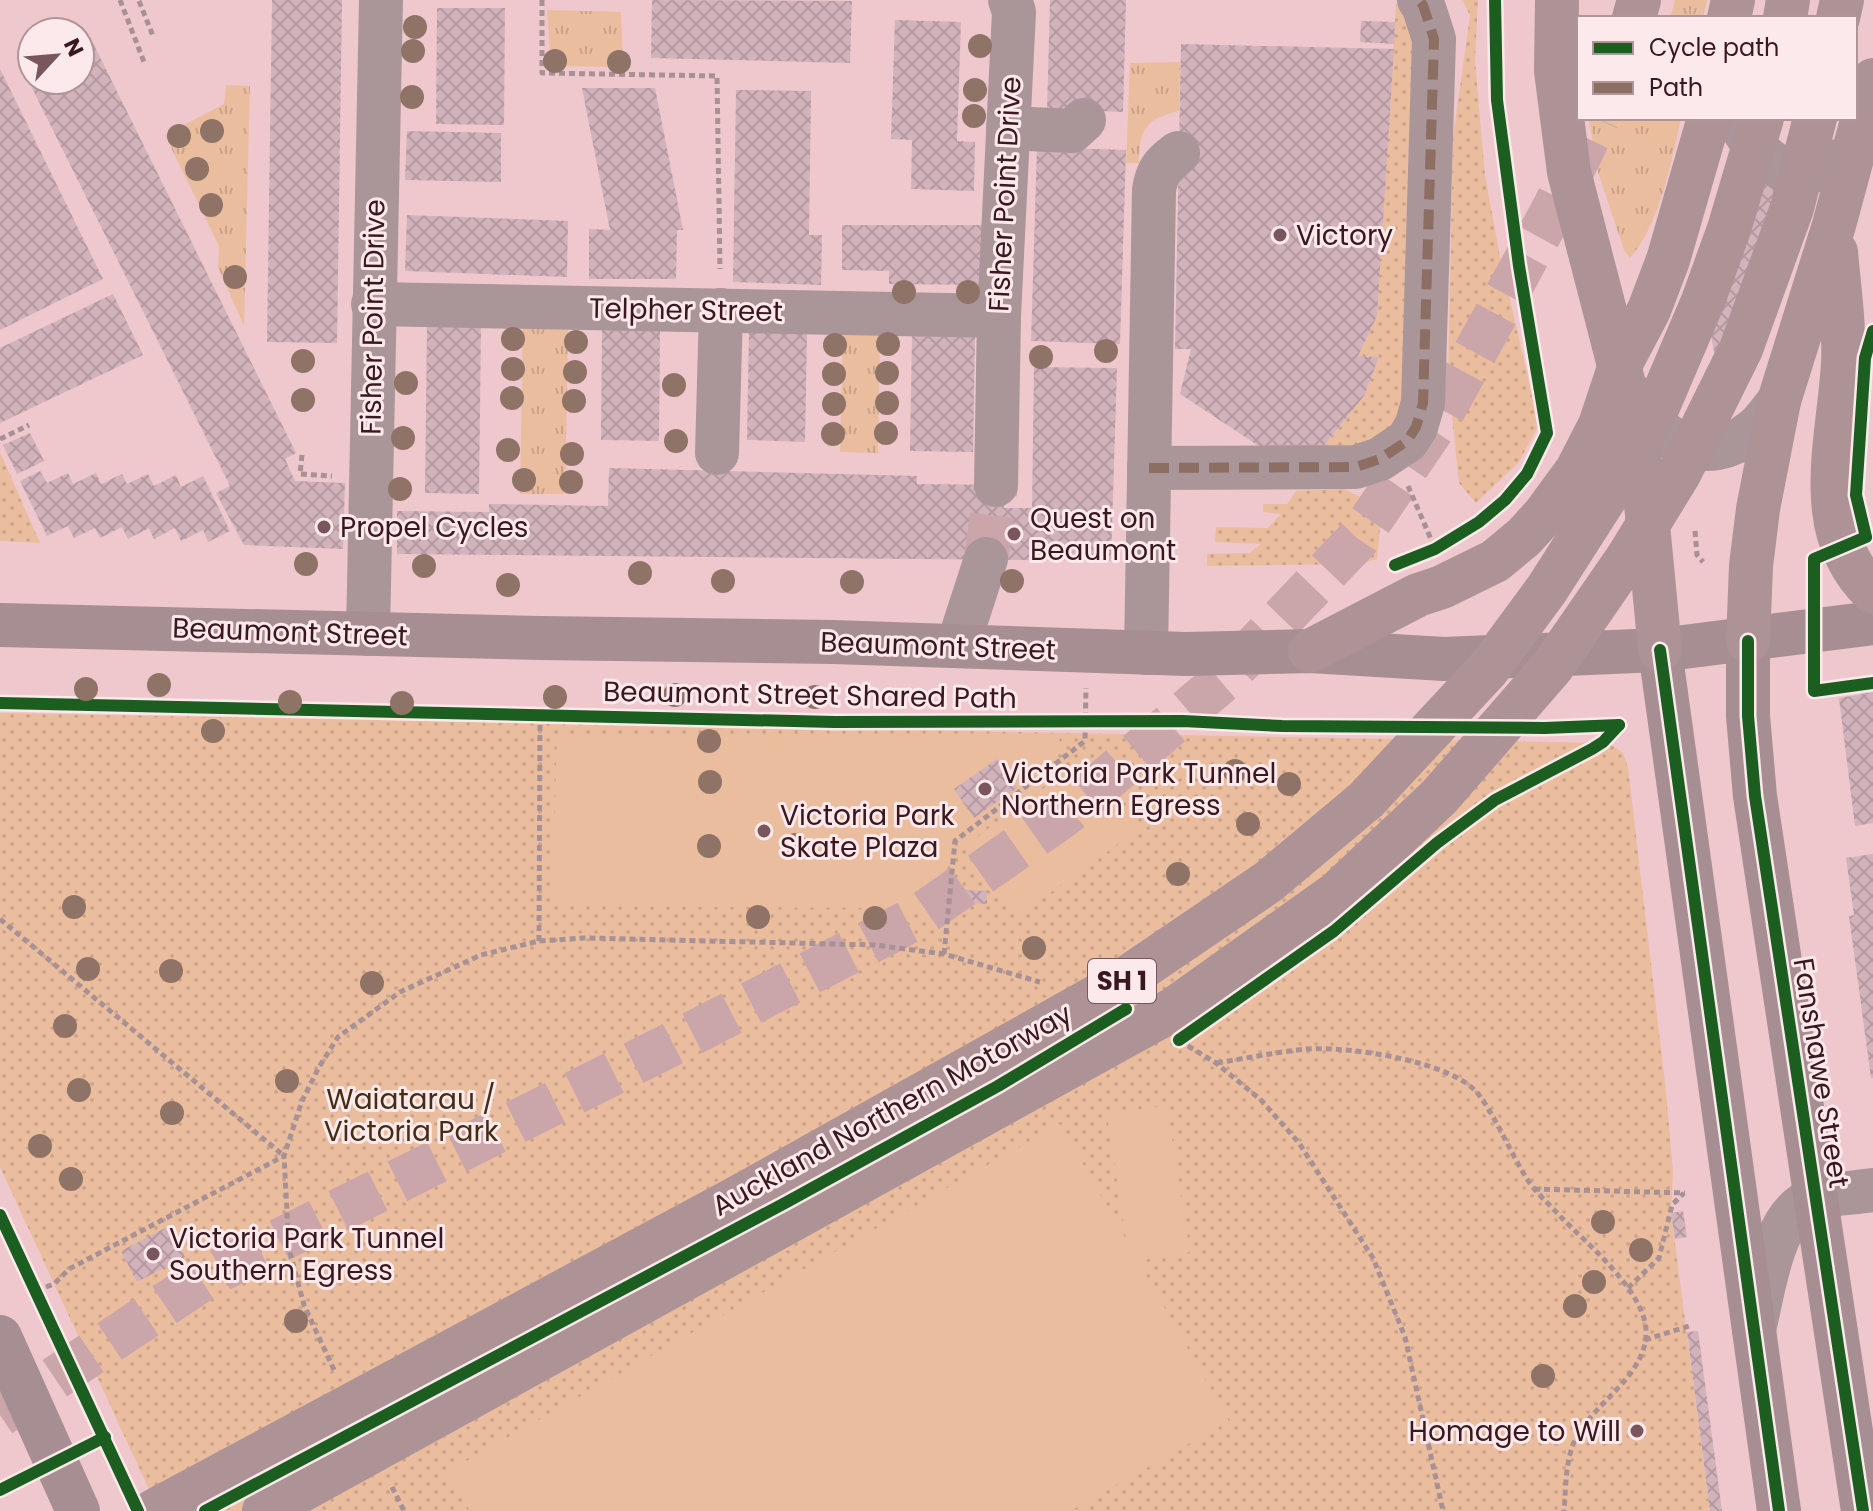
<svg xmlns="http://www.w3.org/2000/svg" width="1873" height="1511" viewBox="0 0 1873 1511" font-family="Poppins,sans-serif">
<defs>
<pattern id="grass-tufts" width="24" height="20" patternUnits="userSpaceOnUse" patternTransform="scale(2)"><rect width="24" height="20" fill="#eabd9f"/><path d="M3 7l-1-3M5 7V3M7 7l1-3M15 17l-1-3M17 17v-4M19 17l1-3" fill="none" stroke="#c9a288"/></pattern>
<pattern id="park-dots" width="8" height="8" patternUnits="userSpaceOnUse" patternTransform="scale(2)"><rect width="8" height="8" fill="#eabd9f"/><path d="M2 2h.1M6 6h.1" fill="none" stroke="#c9a288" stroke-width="1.8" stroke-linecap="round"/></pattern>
<pattern id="building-cross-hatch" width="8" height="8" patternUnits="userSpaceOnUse" patternTransform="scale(2)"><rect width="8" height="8" fill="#d2b3bc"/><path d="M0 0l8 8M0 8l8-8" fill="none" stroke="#b599a1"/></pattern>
</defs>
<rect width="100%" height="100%" fill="#eec8cd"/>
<g fill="url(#grass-tufts)">
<polygon points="1675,0 1707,0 1703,18 1670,18"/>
<polygon points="547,10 621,12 623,67 551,66"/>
<path d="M 1180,62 L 1179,111 C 1145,119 1139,130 1139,163 L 1126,163 L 1130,63 Z"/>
<polygon points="226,85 250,86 244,326 218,267 219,246 165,135 224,104"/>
<path d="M 1589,118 L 1681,118 C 1672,160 1659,226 1630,258 L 1624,250 L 1597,169 Z"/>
<polygon points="523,328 568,329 565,494 520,494"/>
<polygon points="843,330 880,331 878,453 840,452"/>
</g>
<g fill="url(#park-dots)">
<polygon points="1463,0 1478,0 1475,61 1485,175 1499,252 1539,425 1519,462 1476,503 1459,483 1448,377 1453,137 1470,16"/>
<polygon points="1396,4 1406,19 1419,52 1401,422 1352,451 1320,451 1364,396 1379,357 1358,356 1377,316"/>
<polygon points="0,452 40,543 0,541"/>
<polygon points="1344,489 1382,507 1377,559 1361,564 1207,566 1207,554 1249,553 1261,544 1215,542 1216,527 1268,528 1281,514 1263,512 1263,504 1287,504 1296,491"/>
<polygon points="0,713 1609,743 1623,753 1628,767 1666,1092 1673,1171 1671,1213 1710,1511 159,1511 0,1167"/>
</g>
<g fill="#eabd9f" fill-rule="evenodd">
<path d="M 557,734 L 1060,735 L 1057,769 L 956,844 L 942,884 L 943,912 L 877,911 L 877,908 L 552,906 ZM 997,759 L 1017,788 L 974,818 L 954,790 Z"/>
<polygon points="1088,756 1140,828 1018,916 966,845"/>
<polygon points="1167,1105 1190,1252 1138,1261 1229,1421 1071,1511 470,1511 447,1472 1060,1124 1126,1239 1107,1115"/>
</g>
<g fill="url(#building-cross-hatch)">
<polygon points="272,0 342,0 337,343 267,342"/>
<polygon points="652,0 852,1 850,63 651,58"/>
<polygon points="1050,0 1126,0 1123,112 1047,109"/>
<polygon points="437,8 505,8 504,125 436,124"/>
<polygon points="895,20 961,22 957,141 975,142 974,191 911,189 912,140 891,139"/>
<polygon points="1361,21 1395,22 1394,44 1360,42"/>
<polygon points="90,37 296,453 285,459 295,481 345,483 343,549 244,545 216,493 230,486 23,70 32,65 32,80 80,80 80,42"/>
<polygon points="1181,44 1394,49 1377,316 1358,356 1379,357 1364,396 1301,474 1180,394 1191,349 1175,349"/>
<polygon points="0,69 103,279 0,330"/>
<polygon points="582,88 655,88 683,230 677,230 676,279 589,279 589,229 610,230"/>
<polygon points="736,90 811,91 809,235 822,235 821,285 733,282"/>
<polygon points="407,131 501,133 501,182 405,180"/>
<polygon points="1037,147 1126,150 1120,344 1031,341"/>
<polygon points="1771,164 1791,277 1741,286 1717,369 1697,255 1747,246 1734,171"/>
<polygon points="407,215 568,221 567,277 405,271"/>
<polygon points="842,225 982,225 982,285 889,284 889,271 842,270"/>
<polygon points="113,294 143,355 0,423 0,348"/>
<polygon points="427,325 481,326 479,494 425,493"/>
<polygon points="602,327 660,328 659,441 601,440"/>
<polygon points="749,329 807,330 805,442 747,440"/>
<polygon points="912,334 975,336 973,452 910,451"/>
<polygon points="1034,367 1117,368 1111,561 397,554 397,511 489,512 489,504 608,506 609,468 917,476 917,484 1003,485 1004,508 1032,508"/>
<polygon points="30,433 44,461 17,474 3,445"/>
<polygon points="40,471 47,483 68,473 73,484 96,473 101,484 122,474 127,484 148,474 154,486 176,475 181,487 203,476 230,531 208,542 203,530 181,541 175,528 154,539 149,528 128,539 122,527 100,538 95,528 74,538 68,526 47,536 20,481"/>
<polygon points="1873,692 1873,823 1855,826 1839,698"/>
<polygon points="997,759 1017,788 974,818 954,789"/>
<polygon points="1873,854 1873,1078 1871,1078 1849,916 1854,915 1846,858"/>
<polygon points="959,890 987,891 987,904 958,902"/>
<polygon points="1683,1211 1687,1237 1675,1239 1671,1213"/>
<polygon points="169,1226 185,1257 137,1282 121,1251"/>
<polygon points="1698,1331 1722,1511 1710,1511 1687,1332"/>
</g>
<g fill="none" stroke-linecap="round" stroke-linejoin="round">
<polyline stroke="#caa5aa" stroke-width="44" stroke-dasharray="44 22" stroke-linecap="butt" points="986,559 996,485"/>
<polyline stroke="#caa5aa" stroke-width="44" stroke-dasharray="44 22" stroke-linecap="butt" points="0,1415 206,1277 664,1048 918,917 1063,816 1222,681 1358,539 1436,424 1555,206 1598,118"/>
<g stroke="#a79194" stroke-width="5" stroke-dasharray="6 4" stroke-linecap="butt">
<polyline points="120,0 144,62"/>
<polyline points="542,0 542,73 717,76 720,269"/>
<polyline points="139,1 153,36"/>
<polyline points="0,439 29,425"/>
<polyline points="302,455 300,474 332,476"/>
<polyline points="1408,486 1434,546"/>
<polyline points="1695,531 1697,555 1703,562"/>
<polyline points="0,919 284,1156"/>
<polyline points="539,941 540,715"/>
<polyline points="944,954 955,841 1085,741 1086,688"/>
<polyline points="1188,1046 1216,1063 1261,1100 1299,1143 1373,1258 1405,1337 1443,1511"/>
<path d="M 1217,1063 C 1247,1058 1277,1052 1307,1049 C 1348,1046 1454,1061 1479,1095 C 1498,1121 1510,1152 1527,1179 C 1536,1193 1549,1204 1560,1216 C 1586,1243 1644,1290 1646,1330 C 1648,1376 1593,1402 1575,1440 C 1565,1462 1566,1487 1564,1511"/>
<polyline points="1534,1189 1685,1193"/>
<polyline points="46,1287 54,1284 69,1269 284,1156"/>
<polyline points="1628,1288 1659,1258 1672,1205 1684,1193"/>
<polyline points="1645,1340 1692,1325"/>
<polyline points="334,1370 304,1305 289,1249 284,1156 302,1101 319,1067 338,1037 400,992 481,955 539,941 585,938 875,945 944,954 1040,982"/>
<polyline points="392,1487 404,1511"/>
</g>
<g stroke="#aa9699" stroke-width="44">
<path d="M 1737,118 C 1752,148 1776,179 1814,171 C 1822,169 1830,164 1838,161"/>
<polyline points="1008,128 1072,131 1084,120"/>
<polyline points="373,304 999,316"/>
<path d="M 1630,393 C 1659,440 1703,471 1754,430 C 1764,422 1771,411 1779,401"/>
<polyline points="717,453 721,310"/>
<polyline points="1149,468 1356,467 1380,459 1407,441 1416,427 1423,403 1434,39 1423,5 1419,0"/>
<polyline points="996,485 999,316 1014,12 1010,0"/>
<polyline points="368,634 381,0"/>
<polyline points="958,645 986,559"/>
<path d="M 1146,653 L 1154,190 C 1157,171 1163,164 1178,153"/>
<path d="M 1754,1330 C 1764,1290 1772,1211 1816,1198 C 1834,1193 1855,1193 1873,1190"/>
</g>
<g stroke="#a78e92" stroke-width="44">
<polyline points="0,625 540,638 833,642 1186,654 1310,651 1444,659 1660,650 1873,623"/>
<polyline points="1748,641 1748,716 1755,796 1863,1511"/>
<polyline points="1660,650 1779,1511"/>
<polyline points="0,1337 78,1511"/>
</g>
<g stroke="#ad9296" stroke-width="44">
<polyline points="1557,0 1556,71 1569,172 1635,427 1646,504 1660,650"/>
<polyline points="1634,18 1639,0"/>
<polyline points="1729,18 1733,0"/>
<polyline points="1785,18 1788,0"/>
<polyline points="1838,18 1842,0"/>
<path d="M 1836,252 C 1839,288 1845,327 1843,363 C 1839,440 1809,531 1873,592"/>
<polyline points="1748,641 1751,566 1758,509 1779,401 1834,225 1873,80"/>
<polyline points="1310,651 1418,595 1442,587 1495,561 1524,537 1544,515 1577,470 1600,425 1620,365 1649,310 1668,260 1709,118"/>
</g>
<g stroke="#ad9296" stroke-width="44">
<polyline points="154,1511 737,1198 1112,988 1268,882 1366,800 1488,669 1547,589 1630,459 1657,409 1703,301 1729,229 1762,118"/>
<polyline points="264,1511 1174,1009 1337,893 1439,797 1552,667 1628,557 1679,474 1741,349 1792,208 1815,118"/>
</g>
<polyline stroke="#8d6e63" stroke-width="10" stroke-dasharray="20 10" stroke-linecap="butt" points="1149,468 1356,467 1380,459 1407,441 1416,427 1423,403 1434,39 1423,5 1419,0"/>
<g stroke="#fce9ec" stroke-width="17">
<g id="cycleway">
<polyline points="1873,331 1865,358 1856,495 1866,537 1814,559 1814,691 1873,683"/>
<polyline points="1395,565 1435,549 1479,522 1505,500 1527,474 1547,433 1519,266 1497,100 1495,0"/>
<polyline points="1748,641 1748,716 1755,796 1863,1511"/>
<polyline points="1660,650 1779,1511"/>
<polyline points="0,703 835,722 1183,721 1282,726 1545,728 1619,725"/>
<polyline points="1179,1040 1334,931 1437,843 1495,800 1592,749 1603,742 1619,725"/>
<polyline points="0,1215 138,1511"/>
<polyline points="0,1490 105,1437"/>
<polyline points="205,1511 785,1203 998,1086 1126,1009"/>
</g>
</g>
<use href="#cycleway" stroke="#1b5e20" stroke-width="12"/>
</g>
<g fill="#907367">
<circle cx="415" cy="27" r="12"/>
<circle cx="980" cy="46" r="12"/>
<circle cx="413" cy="51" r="12"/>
<circle cx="555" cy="61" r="12"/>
<circle cx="619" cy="62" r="12"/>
<circle cx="975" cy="90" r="12"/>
<circle cx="412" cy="97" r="12"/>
<circle cx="974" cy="116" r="12"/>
<circle cx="212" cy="131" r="12"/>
<circle cx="179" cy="136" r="12"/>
<circle cx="197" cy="169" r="12"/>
<circle cx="211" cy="205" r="12"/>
<circle cx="235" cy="277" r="12"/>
<circle cx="904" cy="292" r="12"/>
<circle cx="968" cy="292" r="12"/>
<circle cx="513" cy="339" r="12"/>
<circle cx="576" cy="342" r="12"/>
<circle cx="888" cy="344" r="12"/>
<circle cx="835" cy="345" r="12"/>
<circle cx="1106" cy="351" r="12"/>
<circle cx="1041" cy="357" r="12"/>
<circle cx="303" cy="361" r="12"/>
<circle cx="513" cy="369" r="12"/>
<circle cx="575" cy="372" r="12"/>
<circle cx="887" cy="373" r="12"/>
<circle cx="834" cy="374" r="12"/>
<circle cx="406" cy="383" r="12"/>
<circle cx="674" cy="385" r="12"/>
<circle cx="512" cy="398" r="12"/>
<circle cx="303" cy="400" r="12"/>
<circle cx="574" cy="401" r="12"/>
<circle cx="887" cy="403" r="12"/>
<circle cx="834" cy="404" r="12"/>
<circle cx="886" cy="433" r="12"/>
<circle cx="833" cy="434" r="12"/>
<circle cx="403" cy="438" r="12"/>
<circle cx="676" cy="441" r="12"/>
<circle cx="508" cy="450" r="12"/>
<circle cx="572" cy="454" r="12"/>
<circle cx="524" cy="480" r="12"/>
<circle cx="571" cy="482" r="12"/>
<circle cx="400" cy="489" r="12"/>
<circle cx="306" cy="564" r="12"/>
<circle cx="424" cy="566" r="12"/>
<circle cx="640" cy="573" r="12"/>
<circle cx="723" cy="581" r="12"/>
<circle cx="1012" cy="581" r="12"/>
<circle cx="852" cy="582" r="12"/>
<circle cx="508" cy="585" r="12"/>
<circle cx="159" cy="685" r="12"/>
<circle cx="86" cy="689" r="12"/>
<circle cx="675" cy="695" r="12"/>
<circle cx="555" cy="697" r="12"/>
<circle cx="815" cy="697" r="12"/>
<circle cx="290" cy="702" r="12"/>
<circle cx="402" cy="703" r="12"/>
<circle cx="213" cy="731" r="12"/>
<circle cx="709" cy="741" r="12"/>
<circle cx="1235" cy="771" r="12"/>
<circle cx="710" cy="782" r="12"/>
<circle cx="1289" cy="784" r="12"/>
<circle cx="1248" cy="824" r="12"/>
<circle cx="795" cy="845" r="12"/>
<circle cx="709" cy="846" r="12"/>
<circle cx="1178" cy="874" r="12"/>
<circle cx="74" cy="907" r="12"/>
<circle cx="758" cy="917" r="12"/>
<circle cx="875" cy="918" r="12"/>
<circle cx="1034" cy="948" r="12"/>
<circle cx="88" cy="969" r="12"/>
<circle cx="171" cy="971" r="12"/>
<circle cx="372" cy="983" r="12"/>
<circle cx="65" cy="1026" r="12"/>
<circle cx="287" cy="1081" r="12"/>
<circle cx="79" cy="1090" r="12"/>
<circle cx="172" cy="1113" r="12"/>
<circle cx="40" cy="1146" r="12"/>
<circle cx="71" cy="1179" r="12"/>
<circle cx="1603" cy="1222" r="12"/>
<circle cx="1641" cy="1250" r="12"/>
<circle cx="1594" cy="1282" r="12"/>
<circle cx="1575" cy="1306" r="12"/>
<circle cx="296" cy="1321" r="12"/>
<circle cx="1543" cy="1376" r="12"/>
</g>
<g fill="#78565c" stroke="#fce9ec" stroke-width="3">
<circle cx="1280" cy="235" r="8"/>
<circle cx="324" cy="527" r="8"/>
<circle cx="1014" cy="534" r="8"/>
<circle cx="985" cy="789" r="8"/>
<circle cx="764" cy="831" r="8"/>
<circle cx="153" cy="1254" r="8"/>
<circle cx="1637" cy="1431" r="8"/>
</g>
<g text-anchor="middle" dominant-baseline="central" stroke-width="6" stroke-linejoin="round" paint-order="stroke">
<rect fill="#fce9ec" stroke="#74575c" stroke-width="2" x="1088" y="959" width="68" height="44" rx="6"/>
<g font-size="26" font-weight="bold" fill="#39181f">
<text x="1122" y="981">SH 1</text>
</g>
<g font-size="28" fill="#39181f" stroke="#fce9ec">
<text transform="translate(1005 194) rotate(-87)">Fisher Point Drive</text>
<text transform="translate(686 310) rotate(1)">Telpher Street</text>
<text transform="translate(373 317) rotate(-89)">Fisher Point Drive</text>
<text transform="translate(290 632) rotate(2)">Beaumont Street</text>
<text transform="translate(938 646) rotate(2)">Beaumont Street</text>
<text transform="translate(810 695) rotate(1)">Beaumont Street Shared Path</text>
<text transform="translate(1821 1073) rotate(81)">Fanshawe Street</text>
<text transform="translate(892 1110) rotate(-29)">Auckland Northern Motorway</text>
</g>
<g font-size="28" fill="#39181f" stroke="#fce9ec" text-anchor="start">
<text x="1296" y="235">Victory</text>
<text x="1030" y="518">Quest on<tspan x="1030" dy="32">Beaumont</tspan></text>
<text x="340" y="527">Propel Cycles</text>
<text x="1001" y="773">Victoria Park Tunnel<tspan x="1001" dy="32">Northern Egress</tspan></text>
<text x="780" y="815">Victoria Park<tspan x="780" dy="32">Skate Plaza</tspan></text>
<text x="169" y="1238">Victoria Park Tunnel<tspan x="169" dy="32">Southern Egress</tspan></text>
<text x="1621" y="1431" text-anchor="end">Homage to Will</text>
</g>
<g font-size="28" fill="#432d13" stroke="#fce9ec">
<text x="411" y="1099">Waiatarau /<tspan x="411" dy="32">Victoria Park</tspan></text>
</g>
</g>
<rect x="1577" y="16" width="280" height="104" fill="#fce9ec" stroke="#ae959a" stroke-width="2"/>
<rect x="1593" y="42" width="40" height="12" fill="#1b5e20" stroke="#ae959a" stroke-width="2"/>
<text x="1649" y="56" font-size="24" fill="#39181f">Cycle path</text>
<rect x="1593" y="82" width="40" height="12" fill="#8d6e63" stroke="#ae959a" stroke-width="2"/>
<text x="1649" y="96" font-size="24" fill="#39181f">Path</text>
<g transform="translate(56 56) rotate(64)"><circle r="38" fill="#fce9ec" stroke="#ae959a" stroke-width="2"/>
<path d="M0-6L14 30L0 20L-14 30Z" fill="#78565c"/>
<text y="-12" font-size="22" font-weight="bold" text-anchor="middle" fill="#39181f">N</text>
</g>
</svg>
